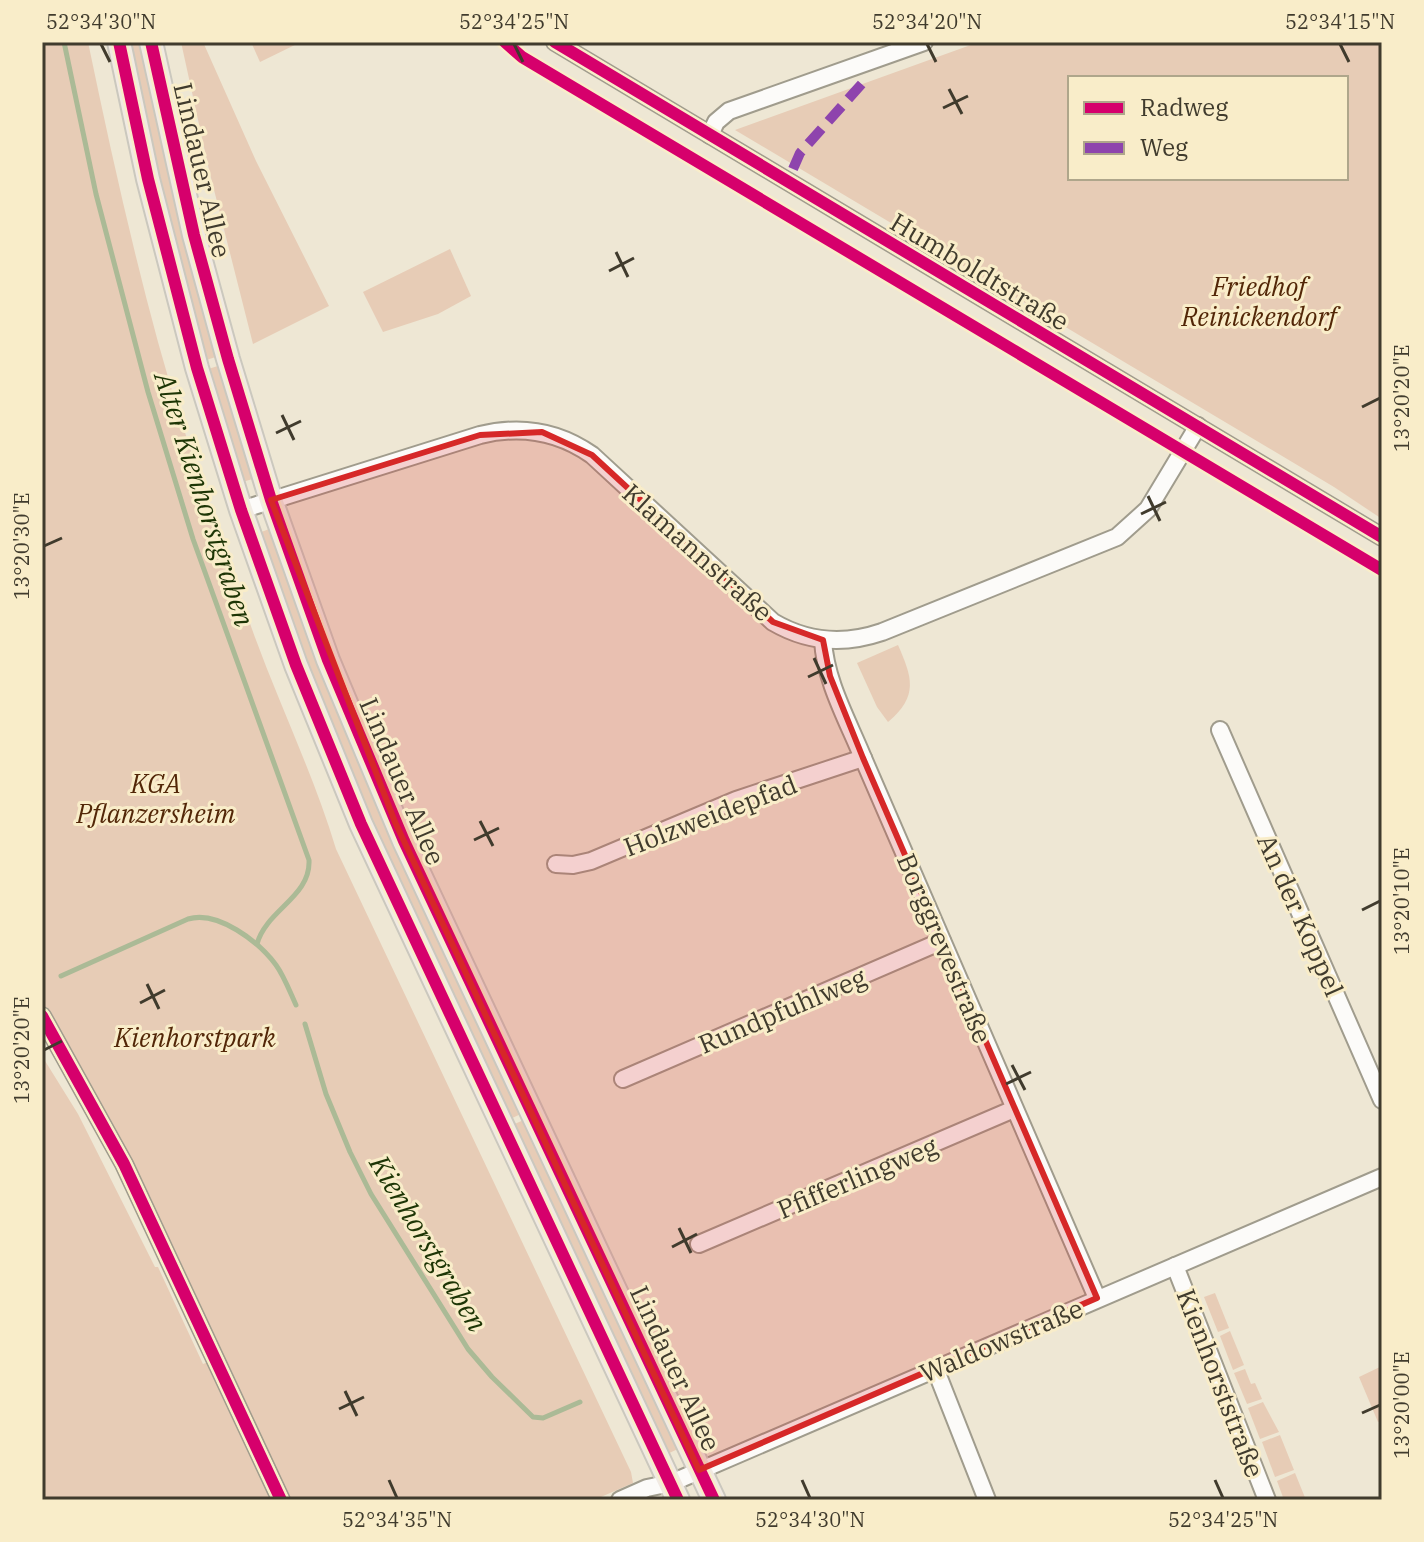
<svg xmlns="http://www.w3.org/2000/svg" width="1424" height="1542" viewBox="0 0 1424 1542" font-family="'IBM Plex Serif',serif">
<rect width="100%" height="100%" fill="#eee7d4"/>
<g fill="#e7ccb6" fill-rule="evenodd">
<path d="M 42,42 L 88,42 C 109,143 131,243 158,342 C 183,433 215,523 246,612 C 273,692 312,769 336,849 L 631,1472 L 633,1483 L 594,1500 L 290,1500 L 178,1257 L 50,1016 L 42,1019 Z"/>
<polygon points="126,42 143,42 219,356 203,361"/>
<polygon points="181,42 203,42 256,161 329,306 253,344 209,170"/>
<polygon points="251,42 301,42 260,62"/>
<path d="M 979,42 L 1382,42 L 1382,519 L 1334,487 L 735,130 ZM 1070,78 L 1346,78 L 1346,178 L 1070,178 Z"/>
<polygon points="450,249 471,296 438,314 383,332 363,292"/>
<polygon points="221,365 256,478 239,483 205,370"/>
<polygon points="272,528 523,1113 508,1120 352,785 256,534"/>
<path d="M 898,645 C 912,677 919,696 888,722 L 877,707 L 857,663 Z"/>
<polygon points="42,1056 78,1114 155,1267 158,1267 203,1364 214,1360 276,1500 42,1500"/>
<polygon points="526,1119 680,1448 665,1455 510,1126"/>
<polygon points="1215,1293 1229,1328 1218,1332 1204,1297"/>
<polygon points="1230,1331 1244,1365 1233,1370 1220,1336"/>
<polygon points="1382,1366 1382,1420 1378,1422 1359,1377"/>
<polygon points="1245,1369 1251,1384 1255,1383 1262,1399 1247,1404 1234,1373"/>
<polygon points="1263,1402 1279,1432 1260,1439 1248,1408"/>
<polygon points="1280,1435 1294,1470 1275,1477 1262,1442"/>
<polygon points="1295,1473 1306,1500 1284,1500 1277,1481"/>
</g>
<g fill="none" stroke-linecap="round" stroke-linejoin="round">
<g stroke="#abba96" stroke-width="5">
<path d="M 64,42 L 96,194 L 148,392 L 193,539 L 309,860 C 311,897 266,910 257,944"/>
<path d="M 61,976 L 188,919 C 218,910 259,942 276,965 C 284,976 290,992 296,1005"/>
<polyline points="305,1024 326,1094 350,1152 371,1194 468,1349 492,1377 533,1417 543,1418 580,1402"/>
</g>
<g stroke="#a09c8d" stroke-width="20">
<g id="minor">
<polyline points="555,42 1382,537"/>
<polyline points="710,135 716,122 729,111 924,42"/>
<path d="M 241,510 L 480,435 C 521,425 558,431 592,455 L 773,622 C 807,642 844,645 882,632 L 1117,537 L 1148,509 L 1198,426"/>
<path d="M 823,640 C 825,681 848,721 863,758 L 1097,1298"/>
<polyline points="1220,730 1382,1100"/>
<polyline points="556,864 573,865 591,861 736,800 863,758"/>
<polyline points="42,1016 124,1164 281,1500"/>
<polyline points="623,1079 942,941"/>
<polyline points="699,1244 1014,1109"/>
<polyline points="1175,1266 1267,1500"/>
<polyline points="935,1368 987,1500"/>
<polyline points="620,1500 647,1488 671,1483 1382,1177"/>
</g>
</g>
<g stroke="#cbc8be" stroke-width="26">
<g id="major">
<polyline points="119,42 148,179 197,368 241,510 296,665 361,824 678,1500"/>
<polyline points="151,42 194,235 228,359 271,500 328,660 404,841 714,1500"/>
</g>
</g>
<use href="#minor" stroke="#fcfbf9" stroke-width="16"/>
<use href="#major" stroke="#f1eae2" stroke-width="22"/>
<polyline stroke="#8e44ad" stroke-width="10" stroke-dasharray="20 10" stroke-linecap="butt" points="793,169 800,153 867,78"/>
<g stroke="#f9edc9" stroke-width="17">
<g id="cycleway">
<polyline points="119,42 148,179 197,368 241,510 296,665 361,824 678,1500"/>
<polyline points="151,42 194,235 228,359 271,500 328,660 404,841 714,1500"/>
<polyline points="505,42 522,57 1382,570"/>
<polyline points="555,42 1382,537"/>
<polyline points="42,1016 124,1164 281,1500"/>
</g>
</g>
<use href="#cycleway" stroke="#d6006c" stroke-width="12"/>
</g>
<path fill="#d62828" fill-opacity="0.2" stroke="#d62828" stroke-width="6" stroke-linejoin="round" d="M 542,432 L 592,455 L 773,622 L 823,640 L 830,676 L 863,758 L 1097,1298 L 699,1470 L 395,822 L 271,500 L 480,435 Z"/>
<path fill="none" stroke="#403b2d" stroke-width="3" d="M 101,44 L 110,62M 514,44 L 523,62M 927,44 L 936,62M 1340,44 L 1349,62M 949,89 L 962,114M 943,108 L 968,96M 616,252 L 628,277M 609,271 L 634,258M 1362,407 L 1380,398M 282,415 L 294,440M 276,433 L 301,421M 1148,496 L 1160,521M 1141,514 L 1166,502M 44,546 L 62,538M 814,658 L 826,684M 808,677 L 833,665M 480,821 L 493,846M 474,840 L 499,828M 1362,910 L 1380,901M 147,984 L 159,1009M 140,1003 L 165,990M 44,1050 L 62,1041M 1012,1065 L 1025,1090M 1006,1084 L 1031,1072M 679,1228 L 691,1253M 672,1247 L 697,1234M 345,1391 L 357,1416M 339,1409 L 364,1397M 1362,1413 L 1380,1405M 389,1480 L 397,1498M 802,1480 L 810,1498M 1215,1480 L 1223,1498"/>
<g text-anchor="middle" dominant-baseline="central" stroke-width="6" stroke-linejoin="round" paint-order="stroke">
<g font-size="26" fill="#403b2d" stroke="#f9edc9">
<text transform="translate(203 170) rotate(77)">Lindauer Allee</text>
<text transform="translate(980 271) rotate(31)">Humboldtstraße</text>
<text transform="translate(698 552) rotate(42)">Klamannstraße</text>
<text transform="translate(403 781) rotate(67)">Lindauer Allee</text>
<text transform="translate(710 815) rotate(-21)">Holzweidepfad</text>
<text transform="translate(1301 915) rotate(66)">An der Koppel</text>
<text transform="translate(945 948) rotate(67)">Borggrevestraße</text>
<text transform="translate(782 1010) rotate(-23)">Rundpfuhlweg</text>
<text transform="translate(857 1177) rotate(-23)">Pfifferlingweg</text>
<text transform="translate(1001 1340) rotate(-23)">Waldowstraße</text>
<text transform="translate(676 1368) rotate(65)">Lindauer Allee</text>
<text transform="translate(1221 1383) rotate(69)">Kienhorststraße</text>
</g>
<g font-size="26" font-style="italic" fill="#522607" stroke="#f9edc9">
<text x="1259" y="286">Friedhof<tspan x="1259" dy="30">Reinickendorf</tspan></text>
<text x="156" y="783">KGA<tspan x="156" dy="30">Pflanzersheim</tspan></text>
<text x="195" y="1037">Kienhorstpark</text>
</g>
<g font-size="28" font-style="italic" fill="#1d3505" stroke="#f9edc9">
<text transform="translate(205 499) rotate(72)">Alter Kienhorstgraben</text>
<text transform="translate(429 1243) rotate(59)">Kienhorstgraben</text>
</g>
</g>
<rect width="1424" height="1542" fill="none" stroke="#f9edc9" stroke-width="88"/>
<rect x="1068" y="76" width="280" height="104" fill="#f9edc9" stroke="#afa68b" stroke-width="2"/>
<rect x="1084" y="102" width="40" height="12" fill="#d6006c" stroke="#afa68b" stroke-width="2"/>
<text x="1140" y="116" font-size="24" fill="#403b2d">Radweg</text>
<rect x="1084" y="142" width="40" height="12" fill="#8e44ad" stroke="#afa68b" stroke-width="2"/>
<text x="1140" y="156" font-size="24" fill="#403b2d">Weg</text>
<rect x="44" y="44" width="1336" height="1454" fill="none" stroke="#403b2d" stroke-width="3"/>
<g font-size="20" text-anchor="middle" fill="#403b2d">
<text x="101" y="29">52°34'30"N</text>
<text x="514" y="29">52°34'25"N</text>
<text x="927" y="29">52°34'20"N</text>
<text x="1340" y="29">52°34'15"N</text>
<text transform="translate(1402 398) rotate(-90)" y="7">13°20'20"E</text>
<text transform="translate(22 546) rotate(-90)" y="7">13°20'30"E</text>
<text transform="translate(1402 901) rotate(-90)" y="7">13°20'10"E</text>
<text transform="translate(22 1050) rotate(-90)" y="7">13°20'20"E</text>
<text transform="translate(1402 1405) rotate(-90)" y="7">13°20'00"E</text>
<text x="397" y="1527">52°34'35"N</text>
<text x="810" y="1527">52°34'30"N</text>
<text x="1223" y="1527">52°34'25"N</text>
</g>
</svg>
